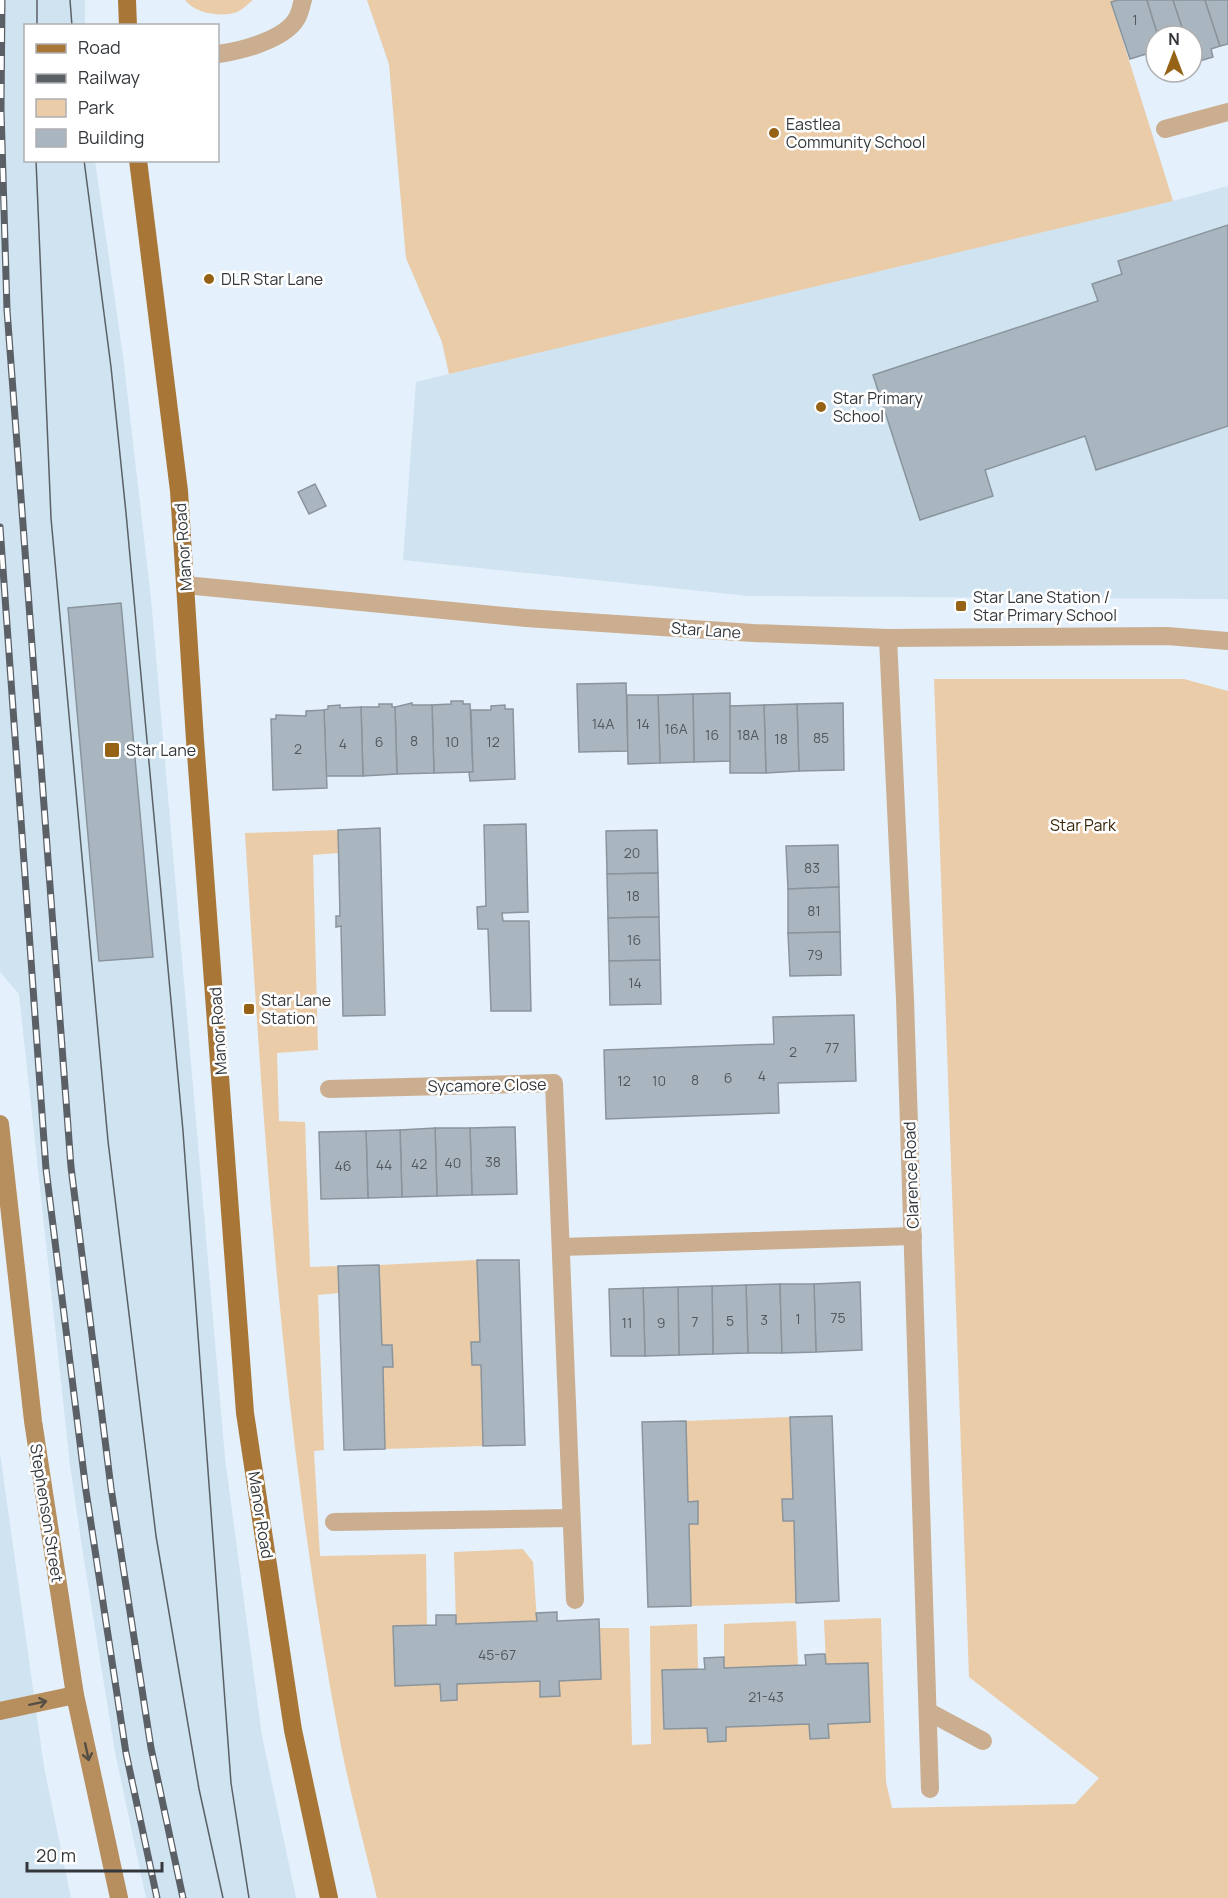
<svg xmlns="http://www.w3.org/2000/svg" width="1228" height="1898" viewBox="0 0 1228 1898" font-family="Manrope,sans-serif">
<rect width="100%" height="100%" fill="#e4f0fb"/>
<g fill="#d0e3f1">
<polygon points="0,0 85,0 85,25 26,26 26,160 95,161 123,356 151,599 225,1458 262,1736 296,1898 146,1898 115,1752 84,1560 70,1465 19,994 0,972"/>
<polygon points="367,0 1110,0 1173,201 1228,186 1228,599 749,596 403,560 416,382 449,374 442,342 406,258 389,64"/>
<polygon points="0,1453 44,1767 71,1898 0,1898"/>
</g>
<g fill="#ebcca8">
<path d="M 185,0 L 253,0 C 248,4 242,10 237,12 C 222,18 194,13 185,0 Z"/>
<polygon points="367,0 1118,0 1111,3 1173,201 449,374 442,342 406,258 389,64"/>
<path d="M 934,679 L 1184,679 L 1228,691 L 1228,1898 L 377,1898 C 365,1847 351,1797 341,1746 C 283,1445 264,1139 245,833 L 338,830 L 338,853 L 313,855 L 318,1050 L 277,1053 L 279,1121 L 305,1122 L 310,1267 L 338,1266 L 339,1293 L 318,1295 L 324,1450 L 314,1451 L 320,1556 L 426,1554 L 427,1625 L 393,1626 L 395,1686 L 440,1684 L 441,1701 L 457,1684 L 540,1681 L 541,1697 L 559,1696 L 559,1681 L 601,1679 L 600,1628 L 629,1628 L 632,1745 L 651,1744 L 650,1626 L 697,1624 L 698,1669 L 662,1670 L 664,1729 L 707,1728 L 708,1742 L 726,1741 L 726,1727 L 809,1724 L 810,1739 L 828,1738 L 828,1724 L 870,1721 L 868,1663 L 826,1664 L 824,1620 L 881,1618 L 886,1782 L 892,1808 L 1075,1804 L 1099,1778 L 969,1677 Z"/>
<polygon points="477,1260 480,1342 471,1342 472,1365 481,1365 483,1446 385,1449 383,1367 392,1367 392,1346 382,1345 379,1265"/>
<polygon points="790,1417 793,1499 782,1499 783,1521 794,1521 796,1603 691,1606 689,1524 698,1523 698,1502 688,1502 686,1421"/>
<polygon points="523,1549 533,1562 537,1621 456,1624 454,1552"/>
<polygon points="796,1621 798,1665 724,1668 724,1624"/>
</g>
<g fill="#aab6bf" stroke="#89949d" stroke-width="1.5">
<polygon points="1118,0 1147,0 1158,36 1156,63 1149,65 1146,54 1130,59 1111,2"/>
<polygon points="1147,0 1173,0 1185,36 1158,36"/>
<polygon points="1173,0 1205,0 1220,46 1211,49 1213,57 1193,63 1192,36 1185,36"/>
<polygon points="1205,0 1228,0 1228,44 1220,46"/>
<polygon points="1228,225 1228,426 1096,470 1085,436 985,470 993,496 920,520 873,375 1098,301 1092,284 1122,274 1118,261"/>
<polygon points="315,484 326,506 309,514 298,492"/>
<polygon points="121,603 153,957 99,961 68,608"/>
<polygon points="626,683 628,751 579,752 577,684"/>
<polygon points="730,693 731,761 694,762 693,694"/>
<polygon points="693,694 694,762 660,763 658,695"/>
<polygon points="627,695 658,695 660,763 628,764"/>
<polygon points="451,701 463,701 463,704 470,704 473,772 434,773 432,705 451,704"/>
<polygon points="412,703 412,705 432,705 434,773 397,774 395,707"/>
<polygon points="843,703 844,770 799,771 797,704"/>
<polygon points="379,704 392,704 392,707 395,707 397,774 363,776 361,707 379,707"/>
<polygon points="797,704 799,771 766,773 764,705"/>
<polygon points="340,705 340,708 361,707 363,776 326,776 324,710 328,709 328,706"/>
<polygon points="505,705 505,709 513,709 515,779 470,781 469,772 473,772 471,710 491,710 491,706"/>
<polygon points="764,705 766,773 730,773 730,706"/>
<polygon points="324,710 327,788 273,790 271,719 276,719 276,715 306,716 306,711"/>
<polygon points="526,824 528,912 502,913 503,921 529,921 531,1011 491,1011 488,929 478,929 477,907 486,906 484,825"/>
<polygon points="380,828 385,1015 343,1016 341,926 336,927 336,916 340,916 338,830"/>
<polygon points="657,830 658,873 607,874 606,831"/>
<polygon points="838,845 839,887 788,889 786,846"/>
<polygon points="658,873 659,917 608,918 607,874"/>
<polygon points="839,887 840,932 788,933 788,889"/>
<polygon points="659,917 660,960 609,961 608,918"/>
<polygon points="840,932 841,975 790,976 788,933"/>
<polygon points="660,960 661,1004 610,1005 609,961"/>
<polygon points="854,1015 856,1081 778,1083 779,1113 606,1119 604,1050 774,1044 773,1017"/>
<polygon points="515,1127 517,1194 472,1195 470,1128"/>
<polygon points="435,1128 470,1128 472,1195 437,1196"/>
<polygon points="435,1128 437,1196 402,1197 400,1130"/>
<polygon points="400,1130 402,1197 368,1198 366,1131"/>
<polygon points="366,1131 368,1198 321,1199 319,1132"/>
<polygon points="477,1260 519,1260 525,1445 483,1446 481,1365 472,1365 471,1342 480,1342"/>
<polygon points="379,1265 382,1345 392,1345 393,1367 383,1367 385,1449 344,1450 338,1266"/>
<polygon points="860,1282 862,1350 816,1352 814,1284"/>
<polygon points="780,1284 782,1353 748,1353 746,1285"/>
<polygon points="780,1284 814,1284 816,1352 782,1353"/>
<polygon points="746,1285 748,1353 713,1354 712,1286"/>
<polygon points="712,1286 713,1354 679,1355 678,1287"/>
<polygon points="678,1287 679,1355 645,1356 643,1288"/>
<polygon points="643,1288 645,1356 611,1356 609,1289"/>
<polygon points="832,1416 839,1601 796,1603 794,1521 783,1521 782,1499 793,1499 790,1417"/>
<polygon points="686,1421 688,1502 698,1501 698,1524 689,1524 691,1606 648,1607 642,1422"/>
<polygon points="557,1612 557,1621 599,1619 601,1679 559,1681 560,1696 540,1697 540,1681 457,1684 457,1700 441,1701 440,1684 395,1686 393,1626 436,1625 436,1615 456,1615 456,1624 537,1621 536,1613"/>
<polygon points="821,1654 825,1654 826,1664 868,1663 870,1722 828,1724 829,1738 810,1739 809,1724 726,1727 726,1741 708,1742 707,1728 664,1729 662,1670 705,1669 704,1658 724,1657 724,1668 806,1665 805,1655"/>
</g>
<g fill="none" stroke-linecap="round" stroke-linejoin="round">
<g stroke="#caae8f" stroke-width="18">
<path d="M 218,54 C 240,51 285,40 297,18 C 300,13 301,6 303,0"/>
<polyline points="1165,129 1228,112"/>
<polyline points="888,638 905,999 930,1789"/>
<polyline points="329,1089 554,1083 575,1600"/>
<polyline points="561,1247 913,1236"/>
<polyline points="334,1522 571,1518"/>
<polyline points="929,1712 983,1741"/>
</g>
<polyline stroke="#caae8f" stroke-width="18" points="185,585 526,618 753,633 888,638 1167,636 1228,641"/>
<g stroke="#b78e5e" stroke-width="18">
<polyline points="0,1124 33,1421 75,1695 119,1898"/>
<polyline points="0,1711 75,1695"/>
</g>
<g stroke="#a87636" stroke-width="18">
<polyline points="127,0 128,26"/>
<polyline points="138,160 179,491 195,740 245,1413 293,1730 329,1898"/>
</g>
<g stroke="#5b6066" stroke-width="1.5">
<polyline points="70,0 72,26"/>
<polyline points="37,26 37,0"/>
<polyline points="36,160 51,518 108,1141 156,1536 199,1789 223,1898"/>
<polyline points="84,160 111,367 126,513 183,1131 231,1783 249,1898"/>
</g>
<g stroke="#5b6066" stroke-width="7">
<g id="rail">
<polyline points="2,0 1,109 7,310 71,1167 111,1488 151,1748 183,1898"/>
<polyline points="0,527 46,1169 86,1491 126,1753 157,1898"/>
</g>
</g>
<use href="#rail" stroke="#fff" stroke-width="4.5" stroke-dasharray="14" stroke-linecap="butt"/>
</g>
<defs><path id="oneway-shaft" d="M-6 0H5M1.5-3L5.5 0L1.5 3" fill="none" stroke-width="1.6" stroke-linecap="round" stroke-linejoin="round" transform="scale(1.5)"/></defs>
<g stroke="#554e44">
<use href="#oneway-shaft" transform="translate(38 1703) rotate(-12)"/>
<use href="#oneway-shaft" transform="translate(87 1752) rotate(78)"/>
</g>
<g fill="#956216" stroke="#fff" stroke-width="2">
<circle cx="774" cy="133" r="6"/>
<circle cx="209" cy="279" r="6"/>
<circle cx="821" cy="407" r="6"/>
<rect x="955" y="600" width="12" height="12" rx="3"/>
<rect x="104" y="742" width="16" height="16" rx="3"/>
<rect x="243" y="1003" width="12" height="12" rx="3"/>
</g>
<g text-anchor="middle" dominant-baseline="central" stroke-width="5" stroke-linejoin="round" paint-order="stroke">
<g font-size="14" fill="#52585d">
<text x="1135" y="19">1</text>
<text x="603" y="723">14A</text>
<text x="643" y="723">14</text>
<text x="676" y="728">16A</text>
<text x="712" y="734">16</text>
<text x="748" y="734">18A</text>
<text x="821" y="737">85</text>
<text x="781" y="738">18</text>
<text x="414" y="740">8</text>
<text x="379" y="741">6</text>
<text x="452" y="741">10</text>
<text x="493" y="741">12</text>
<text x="343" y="743">4</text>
<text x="298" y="748">2</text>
<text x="632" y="852">20</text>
<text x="812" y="867">83</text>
<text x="633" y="895">18</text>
<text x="814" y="910">81</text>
<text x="634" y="939">16</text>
<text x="815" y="954">79</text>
<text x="635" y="982">14</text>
<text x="832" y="1047">77</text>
<text x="793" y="1051">2</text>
<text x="762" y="1075">4</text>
<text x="728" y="1077">6</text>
<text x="695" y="1079">8</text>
<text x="624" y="1080">12</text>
<text x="659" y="1080">10</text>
<text x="493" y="1161">38</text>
<text x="453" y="1162">40</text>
<text x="419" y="1163">42</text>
<text x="384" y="1164">44</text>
<text x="343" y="1165">46</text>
<text x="838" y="1317">75</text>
<text x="798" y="1318">1</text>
<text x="764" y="1319">3</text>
<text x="730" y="1320">5</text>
<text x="695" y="1321">7</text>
<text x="627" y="1322">11</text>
<text x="661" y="1322">9</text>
<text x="497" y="1654">45-67</text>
<text x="766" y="1696">21-43</text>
</g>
<g font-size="16" fill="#34383c" stroke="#fff" text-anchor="start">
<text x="786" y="124">Eastlea<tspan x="786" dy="18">Community School</tspan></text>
<text x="221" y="279">DLR Star Lane</text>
<text x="833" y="398">Star Primary<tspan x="833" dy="18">School</tspan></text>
<text x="973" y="597">Star Lane Station /<tspan x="973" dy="18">Star Primary School</tspan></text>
<text x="126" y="750">Star Lane</text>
<text x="261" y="1000">Star Lane<tspan x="261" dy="18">Station</tspan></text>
</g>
<g font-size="16" fill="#34383c" stroke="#fff">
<text transform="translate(183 547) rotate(-94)">Manor Road</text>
<text transform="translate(706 630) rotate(4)">Star Lane</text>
<text transform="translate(218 1031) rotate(-94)">Manor Road</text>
<text transform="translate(487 1085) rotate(-1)">Sycamore Close</text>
<text transform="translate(911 1175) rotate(-92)">Clarence Road</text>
<text transform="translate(47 1513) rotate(81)">Stephenson Street</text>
<text transform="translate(261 1515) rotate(81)">Manor Road</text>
</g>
<g font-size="16" fill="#3a2406" stroke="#fff">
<text x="1083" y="825">Star Park</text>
</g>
</g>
<rect x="24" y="24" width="195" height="138" fill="#ffffff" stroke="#aeafb1" stroke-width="1.5"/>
<rect x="36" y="44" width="30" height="9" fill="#a87636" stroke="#aeafb1" stroke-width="1.5"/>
<text x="78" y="54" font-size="18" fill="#34383c">Road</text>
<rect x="36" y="74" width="30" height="9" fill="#5b6066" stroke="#aeafb1" stroke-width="1.5"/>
<text x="78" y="84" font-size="18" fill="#34383c">Railway</text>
<rect x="36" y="99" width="30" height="18" fill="#ebcca8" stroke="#aeafb1" stroke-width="1.5"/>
<text x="78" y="114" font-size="18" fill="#34383c">Park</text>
<rect x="36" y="129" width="30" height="18" fill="#aab6bf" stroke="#aeafb1" stroke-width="1.5"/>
<text x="78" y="144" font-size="18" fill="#34383c">Building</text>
<g transform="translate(1174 54)"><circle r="28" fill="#ffffff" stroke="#aeafb1" stroke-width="1.5"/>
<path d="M0-4.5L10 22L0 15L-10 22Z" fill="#956216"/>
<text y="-9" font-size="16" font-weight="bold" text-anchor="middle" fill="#34383c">N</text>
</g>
<path d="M27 1862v9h135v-9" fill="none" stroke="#34383c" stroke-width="3"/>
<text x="36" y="1862" font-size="18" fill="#34383c" stroke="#ffffff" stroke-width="4.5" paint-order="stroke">20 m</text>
</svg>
